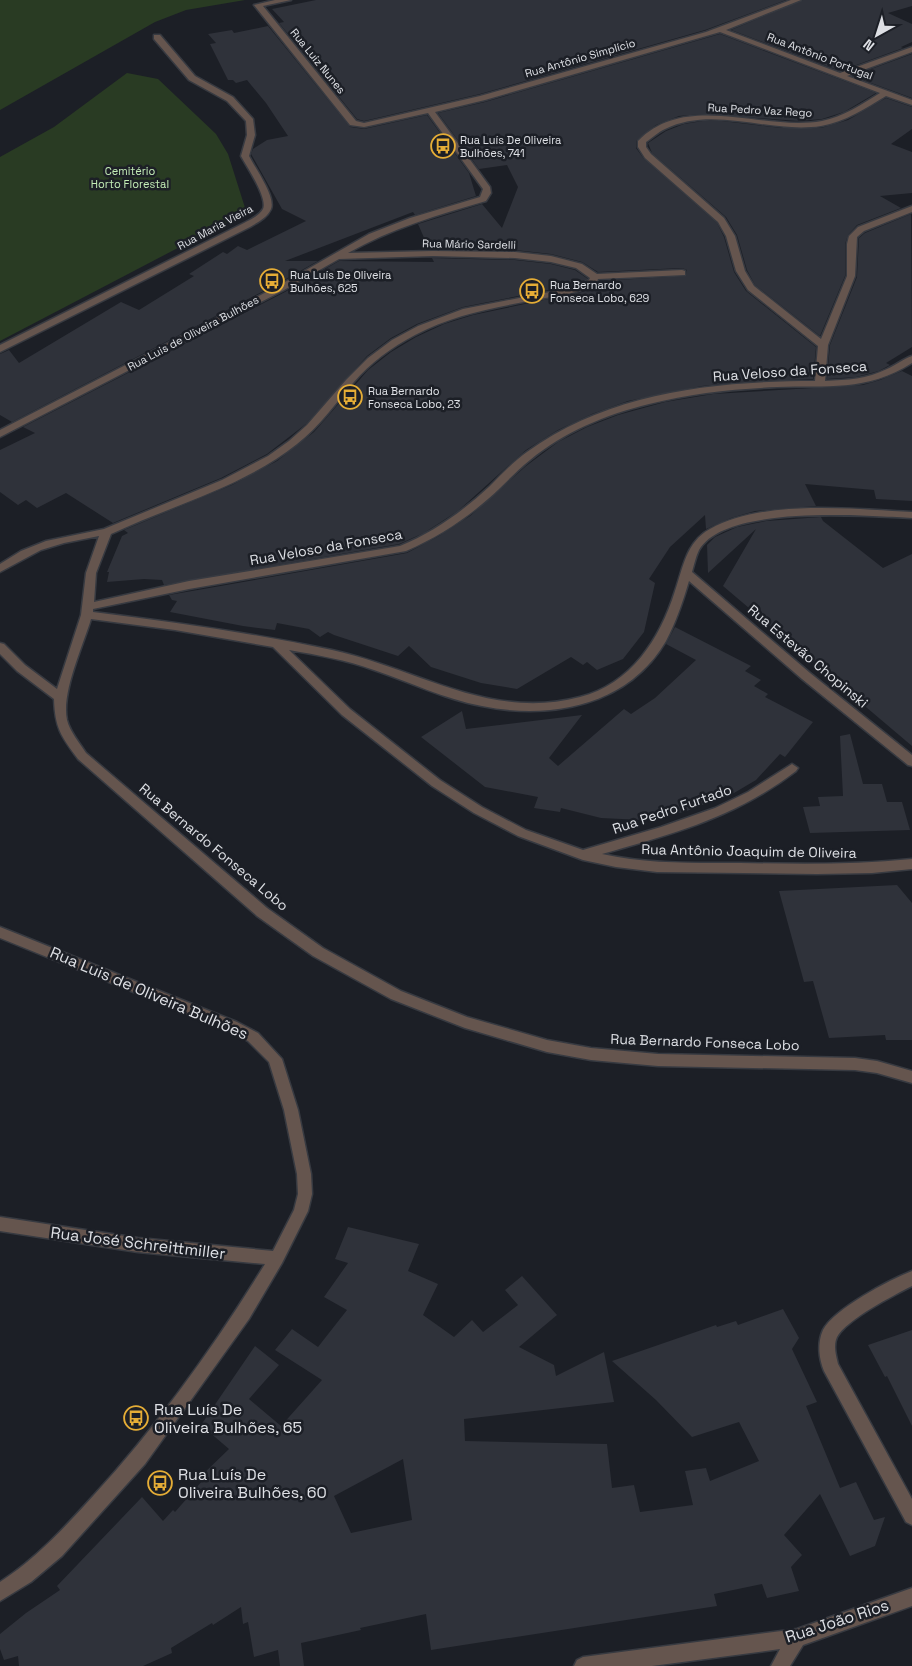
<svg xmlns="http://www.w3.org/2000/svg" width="912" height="1666" viewBox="0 0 912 1666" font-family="'Space Grotesk',sans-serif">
<rect width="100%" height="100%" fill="#1c1f26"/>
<g fill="#293b23">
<polygon points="0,0 245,0 186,10 155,22 0,110"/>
<polygon points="127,73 158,79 216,134 228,154 247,214 216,228 0,341 0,157 54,127"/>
</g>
<g fill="#2f323a" fill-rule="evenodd">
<polygon points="316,0 786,0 705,30 480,94 364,121 357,119 279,23 284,22 272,9"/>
<polygon points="803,0 912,0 912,6 888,13 912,24 912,42 901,47 903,48 840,71 731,30"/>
<polygon points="268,26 350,127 364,129 427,115 469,173 476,196 415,215 413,212 285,261 318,261 277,284 12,422 0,415 0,354 9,350 19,363 121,302 139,310 194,276 189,274 223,252 227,254 238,246 247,250 306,221 282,209 251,154 253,149 267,140 288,136 266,103 247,80 236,83 233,80 228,80 210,44 216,43 208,34 232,30 234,33"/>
<polygon points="720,34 876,93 844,112 822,119 799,121 702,114 679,116 656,125 636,141 636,148 644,159 717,223 724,237 734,272 746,291 816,347 813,379 740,382 702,386 628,401 592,414 558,430 526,450 458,511 424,533 399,544 164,585 162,580 144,579 107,582 109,572 107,572 122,536 128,533 124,530 232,485 277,461 314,432 368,370 391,352 416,337 444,324 473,315 582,292 597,286 599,281 686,276 687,270 682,268 598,272 582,262 551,254 515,250 429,249 418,224 482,204 502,228 518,187 507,165 479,169 438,113 485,102"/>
<polygon points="912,54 912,98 852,76"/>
<polygon points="886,98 912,107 912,129 891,144 912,152 912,193 880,196 901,208 857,225 848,235 845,244 845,276 820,336 755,285 747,270 737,235 726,217 652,153 648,143 666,131 684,124 703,121 722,121 782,128 821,128 848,120"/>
<polygon points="911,214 912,347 886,363 890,365 879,371 856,377 827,379 830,345 857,277 859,238 865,233"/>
<polygon points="432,258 515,260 551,264 575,270 588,279 569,286 463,307 417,324 391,338 367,356 306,424 267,454 221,478 113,523 66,493 37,508 26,500 18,505 0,492 0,450 35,433 23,427 285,292 339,261 434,262"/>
<polygon points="902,371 912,376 912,501 876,499 874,490 805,484 816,506 755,511 731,518 706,529 705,515 670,547 649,579 655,583 644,632 623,659 597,670 587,662 583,665 571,657 517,689 481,683 431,667 409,646 398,656 334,635 328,632 320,637 309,629 277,623 275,630 243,626 170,612 177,601 172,600 169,595 407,553 439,536 470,516 526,466 558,442 587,427 618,415 665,402 713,394 863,385 880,380"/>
<polygon points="821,517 823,521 883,568 912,554 912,746 723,586 756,529 708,573 707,545 715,537 737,527 766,521"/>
<polygon points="675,627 751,666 745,671 761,680 754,686 768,694 765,697 813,722 785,757 780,754 756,780 734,793 684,812 642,820 601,818 561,808 560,812 534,808 538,797 485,787 421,737 462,711 466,729 582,715 549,758 558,766 624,709 631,714 655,698 696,660 666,644"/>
<polygon points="850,734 863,784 882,784 887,802 902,802 910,830 810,833 803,807 820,806 818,797 843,796 840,736"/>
<polygon points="897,885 912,903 912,1040 886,1040 885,1035 829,1038 813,981 804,982 779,891"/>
<path d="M 348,1227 L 419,1244 L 408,1271 L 438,1284 L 423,1315 L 454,1337 L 472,1320 L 483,1332 L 518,1305 L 505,1290 L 522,1276 L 557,1315 L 519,1347 L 554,1365 L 556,1376 L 604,1352 L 614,1402 L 464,1419 L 465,1441 L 607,1444 L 612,1488 L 634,1485 L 640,1512 L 693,1505 L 685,1471 L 706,1468 L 710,1481 L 759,1461 L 739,1422 L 692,1437 L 656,1400 L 612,1361 L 716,1325 L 717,1327 L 736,1321 L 738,1325 L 783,1309 L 799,1338 L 792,1349 L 817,1402 L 806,1406 L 840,1488 L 856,1482 L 874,1520 L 885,1517 L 875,1546 L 850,1556 L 820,1494 L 784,1535 L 802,1555 L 791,1567 L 799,1591 L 767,1598 L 762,1584 L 714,1594 L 717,1606 L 431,1650 L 426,1614 L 360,1628 L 361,1630 L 301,1643 L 304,1666 L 280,1666 L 278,1650 L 254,1657 L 248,1622 L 243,1624 L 241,1607 L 213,1625 L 212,1623 L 171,1648 L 172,1653 L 143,1666 L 19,1666 L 18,1656 L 4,1660 L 0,1649 L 0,1634 L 26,1613 L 60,1590 L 57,1586 L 142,1497 L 163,1521 L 173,1510 L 175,1512 L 203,1480 L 200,1477 L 229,1449 L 201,1425 L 255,1346 L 279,1365 L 249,1399 L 281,1426 L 322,1380 L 275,1350 L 292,1329 L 318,1347 L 347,1310 L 324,1297 L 348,1263 L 335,1259 ZM 403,1459 L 412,1520 L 351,1533 L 334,1496 Z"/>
<polygon points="912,1330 912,1426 887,1376 885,1377 868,1345"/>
</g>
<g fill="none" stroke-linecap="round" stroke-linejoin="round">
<g stroke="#373a41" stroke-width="3">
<g id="minor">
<path d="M 275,0 L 291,0 L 263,6 L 356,121 L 364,123 L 480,96 L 706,32 L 791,0 L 801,0 L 726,30 L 840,73 L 912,47 L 912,52 L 847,76 L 912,100 L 912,105 L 886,96 C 866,108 845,122 821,126 C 770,134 714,105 665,129 C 658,132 652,138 646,142 L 646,147 L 651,154 L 724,218 L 735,236 L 745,271 L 754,286 L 821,339 L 847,276 L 847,244 L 849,236 L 858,227 L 912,206 L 912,212 L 864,231 L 857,237 L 855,276 L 828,345 L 825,381 C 847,380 867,379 887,369 C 896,365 903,359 912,356 L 912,363 C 867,392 826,385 777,387 C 734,389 691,393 649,404 C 607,414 564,432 530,460 C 515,472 503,486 488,499 C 463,521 436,538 406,551 L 189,589 L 93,609 L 93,612 C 173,622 253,633 332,650 C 416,668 490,721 580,697 C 631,684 660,639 675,591 C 683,568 686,542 710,529 C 763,499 853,509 912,512 L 912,518 C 866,516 725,504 699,550 C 696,556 694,565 692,572 L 810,673 L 912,755 L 912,766 L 908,765 L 802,679 L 689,581 C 683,601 676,622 666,641 C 628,706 551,720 482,706 C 444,699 410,682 374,670 C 346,660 318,655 289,650 L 350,709 L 440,780 L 482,807 L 526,830 L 583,850 L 661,827 L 715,808 L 748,792 L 792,764 L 798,768 L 796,771 C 736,817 673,834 602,854 C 647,864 693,863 740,863 C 797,864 854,865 912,859 L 912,869 L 872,873 L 817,874 L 657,872 L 616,867 L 583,860 L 518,836 L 474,813 L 432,786 L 342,715 L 273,647 L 175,630 L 91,619 C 83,646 61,693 67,720 C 70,732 79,742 86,753 L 267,908 L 323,948 L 401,991 L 467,1017 L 547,1040 L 591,1048 L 658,1054 L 855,1058 L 877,1061 L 912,1071 L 912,1083 L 877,1073 L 855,1070 L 658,1066 L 591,1060 L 547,1052 L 465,1028 L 391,999 L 313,956 L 257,916 L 78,759 C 61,736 55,728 54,699 L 17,671 L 0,654 L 0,643 L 4,644 L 25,665 L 57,689 L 81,615 L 86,573 L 99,536 L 64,543 L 41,550 L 0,572 L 0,564 L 21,551 L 46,541 L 104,529 L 222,480 L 268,456 L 289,441 L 307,425 L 346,380 L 368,358 L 392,340 L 418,326 L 463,309 L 570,288 L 589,280 L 590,278 L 576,268 L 551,262 L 515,258 L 433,256 L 339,259 L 284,290 L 0,437 L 0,430 L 278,286 L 369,234 L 410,218 L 480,197 L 483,189 L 428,113 L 364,127 L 350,125 L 254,5 ZM 720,32 L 880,93 C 862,104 843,117 822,121 C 762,132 687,91 638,141 L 638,147 L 645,158 L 718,222 L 726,236 L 736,271 L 748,290 L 818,346 L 815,381 C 716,381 609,392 527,452 C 513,462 502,474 490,486 C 463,511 434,532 400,546 L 189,581 L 94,602 L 96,573 L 111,534 C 173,505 243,487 297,444 C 319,427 335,404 353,383 C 370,363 392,347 415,335 C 452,315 493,308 534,300 C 555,296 577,294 596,284 L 598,279 L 685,275 L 685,271 L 682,270 L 597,274 L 582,264 L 551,256 L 515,252 L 433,251 L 348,253 C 392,228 438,215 486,201 L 491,193 L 490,187 L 435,112 L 485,100 Z"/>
<path d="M 154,35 L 160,35 L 195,76 L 233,97 L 253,119 L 255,135 L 249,156 C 255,168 276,197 271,209 C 267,218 258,222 250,227 L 0,352 L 0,345 L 244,223 C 250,220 259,216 263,209 C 268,198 247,167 241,156 L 247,135 L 246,121 L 227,101 L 189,80 L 154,39 Z"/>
<path d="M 0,927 L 237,1022 L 258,1033 L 282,1059 L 298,1110 L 311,1174 L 312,1194 L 308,1211 L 282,1263 L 249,1319 L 145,1464 L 62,1556 L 31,1582 L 0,1601 L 0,1582 C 37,1558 65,1527 94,1495 C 158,1425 215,1345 265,1264 L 138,1252 L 0,1231 L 0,1217 L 138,1238 L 273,1251 L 294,1210 L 298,1194 L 297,1174 L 284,1110 L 269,1062 L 248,1041 L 227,1030 L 0,938 Z"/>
<path d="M 912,1271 L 912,1286 C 894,1295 846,1320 837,1337 C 833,1345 836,1356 838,1364 L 912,1499 L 912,1525 L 906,1522 L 824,1371 C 819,1359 817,1343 823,1330 C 834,1309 889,1280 912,1271 Z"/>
<polygon points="912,1588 912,1606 803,1645 790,1666 771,1666 780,1649 652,1666 574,1666 577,1660 583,1657 797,1629"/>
</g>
</g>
<use href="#minor" fill="#65554e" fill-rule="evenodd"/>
</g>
<defs>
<g id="bus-ring" transform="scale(1.25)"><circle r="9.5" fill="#1c1f26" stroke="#e5ad36" stroke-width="1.5"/><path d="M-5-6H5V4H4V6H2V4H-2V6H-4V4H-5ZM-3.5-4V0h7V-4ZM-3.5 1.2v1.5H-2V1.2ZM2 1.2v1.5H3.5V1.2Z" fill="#e5ad36"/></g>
</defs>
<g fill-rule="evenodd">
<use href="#bus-ring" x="443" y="146"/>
<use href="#bus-ring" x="272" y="281"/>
<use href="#bus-ring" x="532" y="291"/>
<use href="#bus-ring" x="350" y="397"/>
<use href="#bus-ring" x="136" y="1418"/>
<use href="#bus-ring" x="160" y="1483"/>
</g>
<g text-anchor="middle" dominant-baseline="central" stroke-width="5" stroke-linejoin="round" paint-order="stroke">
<g font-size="11" fill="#dee0e5" stroke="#1c1f26">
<text transform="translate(820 56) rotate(21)">Rua Antônio Portugal</text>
<text transform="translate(580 58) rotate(-16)">Rua Antônio Simplício</text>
<text transform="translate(318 61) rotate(51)">Rua Luiz Nunes</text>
<text transform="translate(760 110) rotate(3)">Rua Pedro Vaz Rego</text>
<text transform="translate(215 227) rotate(-28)">Rua Maria Vieira</text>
<text transform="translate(469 244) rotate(1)">Rua Mário Sardelli</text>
<text transform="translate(193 333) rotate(-28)">Rua Luis de Oliveira Bulhões</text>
</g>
<g font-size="11" fill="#dee0e5" stroke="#1c1f26" text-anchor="start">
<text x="460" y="140">Rua Luís De Oliveira<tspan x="460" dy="13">Bulhões, 741</tspan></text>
<text x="290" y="275">Rua Luís De Oliveira<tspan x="290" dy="13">Bulhões, 625</tspan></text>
<text x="550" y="285">Rua Bernardo<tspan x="550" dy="13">Fonseca Lobo, 629</tspan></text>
<text x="368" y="391">Rua Bernardo<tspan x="368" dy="13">Fonseca Lobo, 23</tspan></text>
</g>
<g font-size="11" fill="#c3ecb6" stroke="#1c1f26">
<text x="130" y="171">Cemitério<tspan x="130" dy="13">Horto Florestal</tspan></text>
</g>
<g font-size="14" fill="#dee0e5" stroke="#1c1f26">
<text transform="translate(790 371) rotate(-4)">Rua Veloso da Fonseca</text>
<text transform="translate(326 547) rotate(-10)">Rua Veloso da Fonseca</text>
<text transform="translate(808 656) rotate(40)">Rua Estevão Chopinski</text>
<text transform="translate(672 809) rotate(-19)">Rua Pedro Furtado</text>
<text transform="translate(214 847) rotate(40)">Rua Bernardo Fonseca Lobo</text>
<text transform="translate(749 851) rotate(1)">Rua Antônio Joaquim de Oliveira</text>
<text transform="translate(705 1042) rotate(2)">Rua Bernardo Fonseca Lobo</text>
</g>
<g font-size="16" fill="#dee0e5" stroke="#1c1f26">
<text transform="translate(149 993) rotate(23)">Rua Luis de Oliveira Bulhões</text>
<text transform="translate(138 1243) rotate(7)">Rua José Schreittmiller</text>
<text transform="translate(837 1621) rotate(-18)">Rua João Rios</text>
</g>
<g font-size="16" fill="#dee0e5" stroke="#1c1f26" text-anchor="start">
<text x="154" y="1409">Rua Luís De<tspan x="154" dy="18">Oliveira Bulhões, 65</tspan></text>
<text x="178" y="1474">Rua Luís De<tspan x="178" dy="18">Oliveira Bulhões, 60</tspan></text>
</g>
</g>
<g transform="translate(877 35) rotate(219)" stroke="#1c1f26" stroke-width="4" paint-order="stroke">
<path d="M0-4L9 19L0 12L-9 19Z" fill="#dee0e5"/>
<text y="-8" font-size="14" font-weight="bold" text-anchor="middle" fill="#dee0e5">N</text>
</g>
</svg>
